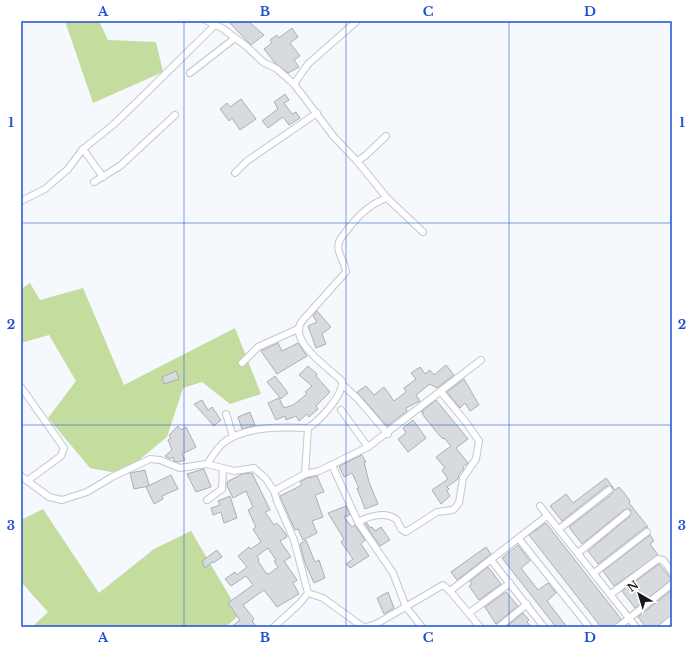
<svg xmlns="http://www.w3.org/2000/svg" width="693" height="648" viewBox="0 0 693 648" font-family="'Libre Baskerville',serif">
<rect width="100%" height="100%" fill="#f5f8fd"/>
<g fill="#c4dd9e">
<polygon points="65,21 99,21 108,40 156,42 163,72 93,103"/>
<polygon points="30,283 40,300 83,288 124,385 235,328 261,394 230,404 202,382 183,388 167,437 122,474 90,468 48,418 76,381 49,335 21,343 21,289"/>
<polygon points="43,509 99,593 154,549 191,531 240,614 226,627 32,627 48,612 21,582 21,520"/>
</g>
<g fill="#d7dade" stroke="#abaeb2" fill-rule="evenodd">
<polygon points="228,21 248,21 264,35 251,45"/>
<polygon points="292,28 298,37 290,43 300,56 294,60 299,67 288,73 275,63 264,49 272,43 270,40 277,35 279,38"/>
<polygon points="285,94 289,100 284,103 292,114 296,112 300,118 289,125 283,117 268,128 262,121 278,109 274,102"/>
<polygon points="241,99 256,119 240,130 232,118 229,121 220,109 227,103 230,107"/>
<polygon points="317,311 331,327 322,334 326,344 316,348 308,326 317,322 313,316"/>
<polygon points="278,343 282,351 298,343 307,356 277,374 261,351"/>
<polygon points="446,365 454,375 437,388 430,384 416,395 420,401 406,408 407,411 387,426 357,392 366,386 374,395 384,387 394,401 406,392 404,388 416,379 411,373 420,367 425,374 430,370 434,375"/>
<polygon points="308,366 317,374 316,376 330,392 316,406 318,409 309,417 307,414 299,421 296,416 286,420 285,416 276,420 268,403 279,398 284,408 293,405 307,394 305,392 312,386 299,375"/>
<polygon points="176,371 179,379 164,384 162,377"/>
<polygon points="275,376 288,393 281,399 267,382"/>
<polygon points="464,379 479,405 470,411 465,403 460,408 447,392"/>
<polygon points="202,400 208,410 212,407 221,420 214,426 194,404"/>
<polygon points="436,400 468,439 456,448 468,463 463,467 464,469 459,474 458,479 447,487 449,489 447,491 450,496 441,504 432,490 448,479 442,470 445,468 436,457 451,446 444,438 443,439 439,435 422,414 424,412 421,412"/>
<polygon points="250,412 255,425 242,429 238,417"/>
<polygon points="413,420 426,438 408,452 398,439 406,433 403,428"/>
<polygon points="178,426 181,430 186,427 196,447 182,454 185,460 178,462 174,461 173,457 170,459 165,456 172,450 168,440 171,438 169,435"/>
<polygon points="362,455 366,462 364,462 369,482 378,504 365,509 357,488 359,488 352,473 344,477 339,466"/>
<polygon points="204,469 211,487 196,492 187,474"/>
<polygon points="145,470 149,486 134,489 130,473"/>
<path d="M 252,473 L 270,510 L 265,512 L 274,525 L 277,523 L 286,534 L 287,537 L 280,541 L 291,557 L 284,561 L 297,580 L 293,583 L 299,594 L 277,607 L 264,590 L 243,605 L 254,619 L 252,621 L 257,627 L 231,627 L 240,620 L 228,603 L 253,585 L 246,576 L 231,586 L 225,579 L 235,572 L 237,575 L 247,567 L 238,556 L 249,547 L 251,549 L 261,542 L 253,529 L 256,527 L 248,510 L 253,507 L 246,491 L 233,498 L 227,486 L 227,482 L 242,474 ZM 268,548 L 276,560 L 274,561 L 278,567 L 269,574 L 266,573 L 258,561 L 259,560 L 257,556 Z"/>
<polygon points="171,475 178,489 162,496 163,499 154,504 146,487"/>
<polygon points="317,476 324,492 315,495 323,517 312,521 317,533 303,540 298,529 295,530 280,496 298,487 302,484 300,482 307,478"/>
<polygon points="606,478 615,490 619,487 625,494 630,501 629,503 648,527 644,528 598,564 588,551 630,516 631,510 628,509 624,510 582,544 569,527 612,494 612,487 606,486 562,521 550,506 566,494 573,503"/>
<polygon points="230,496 237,518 224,523 221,512 213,515 211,508 220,505 218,501"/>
<polygon points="346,506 350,515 344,517 352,527 355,525 365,540 361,544 369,556 350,568 346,564 353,559 341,542 344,539 328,513"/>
<polygon points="367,523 370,528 372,527 375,531 381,527 390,540 380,546 365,524"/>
<polygon points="546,523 621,619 614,627 601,627 529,535"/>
<polygon points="650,535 654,541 650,544 658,555 614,586 603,571"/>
<polygon points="306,540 315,562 319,560 325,578 314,583 305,563 300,544"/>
<polygon points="518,545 530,561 521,568 538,590 548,583 556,593 547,601 567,627 556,627 502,558"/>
<polygon points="486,547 491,554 457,580 451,572"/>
<polygon points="217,550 222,557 213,563 212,562 205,568 202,561"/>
<polygon points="659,564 672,580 635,608 622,591"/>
<polygon points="488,567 501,584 479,600 469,586 472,584 470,581"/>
<polygon points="672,590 672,615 656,627 646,627 638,617"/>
<polygon points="388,592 394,608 384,614 377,598"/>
<polygon points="506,592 518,606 496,624 485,607"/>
<polygon points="523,613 529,620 527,622 531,627 506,627"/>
</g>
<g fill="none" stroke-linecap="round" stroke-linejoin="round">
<g stroke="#c4c7cb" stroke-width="8">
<g id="street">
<polyline points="207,21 222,28 246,46 263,62 277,69 294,84 334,137 357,161 387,198 423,232"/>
<polyline points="190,73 235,38"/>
<polyline points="294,84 308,64 357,21"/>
<polyline points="83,149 103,177"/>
<polyline points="357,161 365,156 386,136"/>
<polyline points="235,173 247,161 317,113"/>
<polyline points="94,182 120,166 175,115"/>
<polyline points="21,201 45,189 68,169 83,149 113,125 142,97 215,25"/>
<polyline points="242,363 258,347 298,329"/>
<polyline points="343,385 357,398 388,434"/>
<polyline points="21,387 64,448 61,456 27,481"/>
<polyline points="341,410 368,447"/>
<polyline points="226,414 233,436"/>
<path d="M 207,464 C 212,457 216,450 222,444 C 242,426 282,427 308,428"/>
<polyline points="332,465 358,522 393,573 406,607 422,627"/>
<polyline points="305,474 319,471 368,447 481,360"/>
<polyline points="21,476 49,497 62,500 87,492 112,477 150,459 160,460 180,468 207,464 234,471 254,468 266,479 274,491"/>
<polyline points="207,500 222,489 223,469"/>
<polyline points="540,506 636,627"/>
<path d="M 358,522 C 369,516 386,511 397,520 L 401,529 L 406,532 L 437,512 L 453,510 L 459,503 L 463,478 L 476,459 L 479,441 L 465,421 L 441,392"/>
<polyline points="559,529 609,490"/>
<polyline points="519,539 589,627"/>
<polyline points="578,553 627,513"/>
<polyline points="491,560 544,627"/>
<polyline points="594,573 647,532"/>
<polyline points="450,591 547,516"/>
<polyline points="308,593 323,598 363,627"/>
<polyline points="611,594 658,559 663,560 672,572"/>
<polyline points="469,613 510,583"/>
<path d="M 274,627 L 300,603 L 308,593 L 294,540 L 277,501 L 274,491 L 305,474 L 308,428 C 319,421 344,395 342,381 C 330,369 287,341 302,321 L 346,272 C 345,260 333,250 341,238 C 354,221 366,205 387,198"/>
<polyline points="367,627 378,623 443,585 450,591 480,627"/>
<polyline points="499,627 527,604"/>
<polyline points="618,627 672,584"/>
<polyline points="662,627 672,619"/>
</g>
</g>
<use href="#street" stroke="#fff" stroke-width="6"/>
</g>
<path fill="none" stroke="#1d4ed8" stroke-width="1" stroke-opacity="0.55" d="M 184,21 L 184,627M 346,21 L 346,627M 509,21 L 509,627M 21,223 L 672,223M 21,425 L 672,425"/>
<rect width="693" height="648" fill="none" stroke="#ffffff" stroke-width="44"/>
<g transform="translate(639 594) rotate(322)" stroke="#ffffff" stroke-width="3" paint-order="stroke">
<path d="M0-3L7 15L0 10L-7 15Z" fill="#161719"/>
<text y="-6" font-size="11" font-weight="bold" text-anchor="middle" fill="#161719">N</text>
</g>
<rect x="22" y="22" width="649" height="604" fill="none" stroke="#1d4ed8" stroke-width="1.5"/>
<g font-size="13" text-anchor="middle" font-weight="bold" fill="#1d4ed8">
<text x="103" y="16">A</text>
<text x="265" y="16">B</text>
<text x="428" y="16">C</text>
<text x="590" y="16">D</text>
<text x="11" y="127">1</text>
<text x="682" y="127">1</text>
<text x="11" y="329">2</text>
<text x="682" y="329">2</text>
<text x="11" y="530">3</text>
<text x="682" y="530">3</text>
<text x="103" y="642">A</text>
<text x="265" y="642">B</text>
<text x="428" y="642">C</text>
<text x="590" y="642">D</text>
</g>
</svg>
